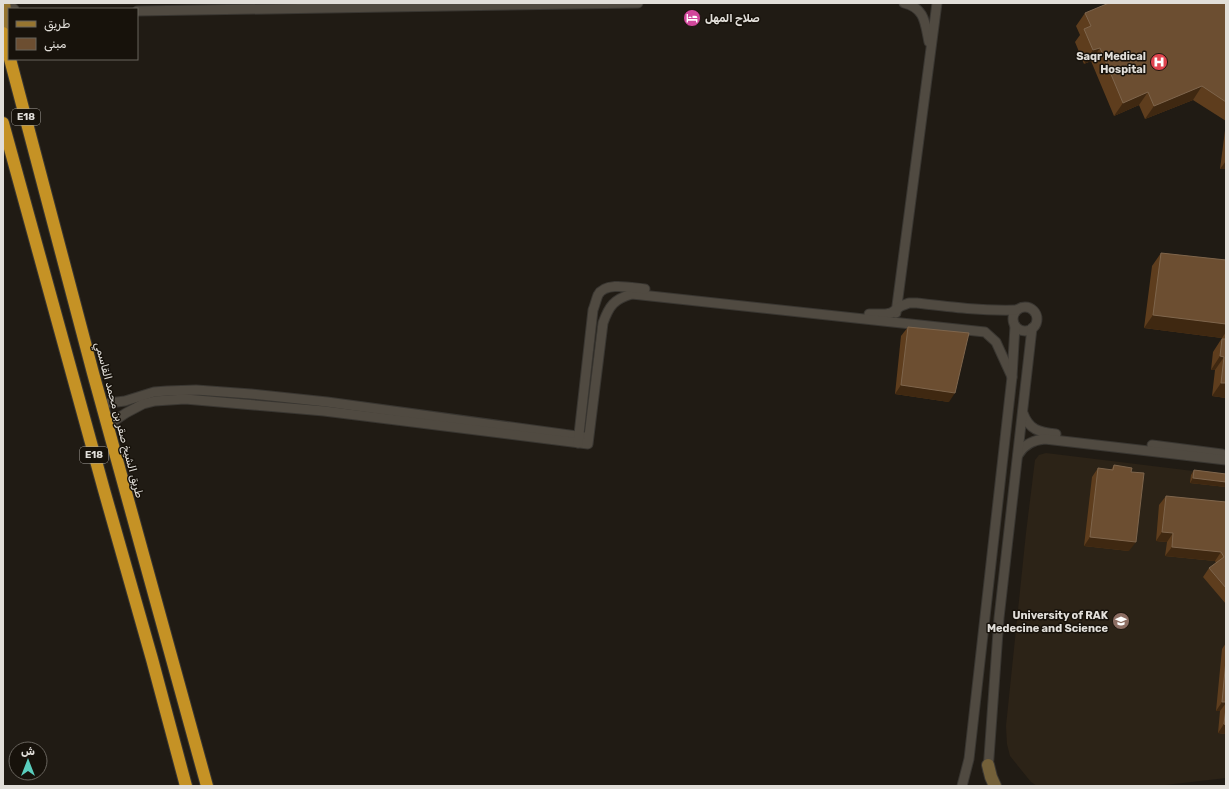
<svg xmlns="http://www.w3.org/2000/svg" width="1229" height="789" viewBox="0 0 1229 789" font-family="Rubik,Vazirmatn,sans-serif">
<rect width="100%" height="100%" fill="#201b14"/>
<polygon fill="#2c2317" points="1046,453 1226,475 1226,778 1157,786 1037,786 1031,782 1010,756 1007,744 1006,726 1026,533 1035,460 1039,455"/>
<g fill="none" stroke-linecap="round" stroke-linejoin="round">
<g stroke="#393631" stroke-width="11">
<g id="street">
<polyline points="7,3 14,9"/>
<path d="M 904,3 C 925,8 925,23 929,42"/>
<polyline points="137,11 638,3"/>
<circle cx="1025" cy="319" r="12"/>
<polyline points="896,313 937,3"/>
<path d="M 869,314 L 886,314 L 891,313 L 901,306 L 909,303 L 917,303 C 950,307 982,311 1016,310"/>
<polyline points="109,403 125,401 154,392 167,391 196,390 251,394 327,402 584,437"/>
<path d="M 1023,413 C 1029,430 1039,432 1056,434"/>
<path d="M 114,421 L 126,413 L 143,404 L 155,401 L 185,399 L 324,411 L 588,444 L 603,323 C 609,306 614,299 632,294 L 985,332 L 996,342 L 1012,377"/>
<path d="M 578,443 L 593,310 C 595,305 596,300 598,295 C 605,281 633,288 645,289"/>
<polyline points="1152,445 1222,454"/>
<path d="M 1018,455 C 1024,444 1033,440 1045,439 L 1226,460"/>
<polyline points="988,771 999,618 1032,328"/>
<polyline points="962,786 969,759 1012,377 1015,326"/>
</g>
</g>
<g stroke="#393631" stroke-width="14">
<polyline id="secondary" points="988,765 991,777 995,786"/>
</g>
<g stroke="#393631" stroke-width="14">
<polyline id="primary" points="4,3 9,36"/>
</g>
<g stroke="#393631" stroke-width="14">
<g id="highway">
<polyline points="3,33 9,54"/>
<polyline points="10,59 93,373 207,786"/>
<polyline points="3,123 104,490 152,659 186,786"/>
</g>
</g>
<use href="#street" stroke="#504a41" stroke-width="9"/>
<use href="#secondary" stroke="#736039" stroke-width="12"/>
<use href="#primary" stroke="#967530" stroke-width="12"/>
<use href="#highway" stroke="#c59225" stroke-width="12"/>
</g>
<g fill="#5e3d1d">
<polygon points="1226,3 1226,121 1193,100 1145,119 1139,105 1114,116 1091,61 1084,64 1075,42 1080,35 1076,26 1085,13"/>
<polygon points="1226,123 1226,169 1220,169"/>
<polygon points="1161,253 1226,260 1226,398 1212,396 1215,370 1211,370 1213,352 1222,338 1144,328 1152,266"/>
<polygon points="908,327 949,402 895,394 901,336"/>
<polygon points="1114,465 1131,472 1129,551 1084,546 1092,477 1098,468 1111,470"/>
<polygon points="1194,470 1226,474 1226,487 1190,483 1191,475"/>
<polygon points="1166,496 1226,502 1226,604 1203,577 1209,568 1216,563 1215,561 1165,556 1167,542 1156,541 1159,505"/>
<polygon points="1226,643 1226,734 1218,733 1220,711 1216,711 1222,649"/>
</g>
<g fill="#3f2811">
<polygon points="1100,48 1091,61 1084,64 1093,50"/>
<polygon points="1202,86 1193,100 1145,119 1154,106"/>
<polygon points="1148,92 1139,105 1114,116 1123,103"/>
<polygon points="1226,161 1226,169 1220,169"/>
<polygon points="1153,315 1226,324 1226,332 1222,338 1144,328"/>
<polygon points="1220,356 1224,357 1215,370 1211,370"/>
<polygon points="1221,383 1226,383 1226,398 1212,396"/>
<polygon points="901,385 955,393 949,402 895,394"/>
<polygon points="1193,478 1226,482 1226,487 1190,483"/>
<polygon points="1162,532 1173,533 1167,542 1156,541"/>
<polygon points="1090,537 1136,542 1129,551 1084,546"/>
<polygon points="1172,547 1221,552 1215,561 1165,556"/>
<polygon points="1222,702 1226,702 1226,703 1220,711 1216,711"/>
<polygon points="1224,724 1226,725 1226,734 1218,733"/>
</g>
<g fill="#6c4e31" stroke="#7e654c">
<polygon points="1109,3 1226,3 1226,102 1202,86 1154,106 1148,92 1123,103 1100,48 1093,50 1084,29 1091,26 1085,13"/>
<polygon points="1161,253 1226,260 1226,324 1153,315"/>
<polygon points="908,327 969,333 955,393 901,385"/>
<polygon points="1226,336 1226,383 1221,383 1224,357 1220,356 1222,339 1226,339"/>
<polygon points="1114,465 1132,468 1131,472 1144,473 1136,542 1090,537 1098,468 1113,470"/>
<polygon points="1194,470 1226,474 1226,482 1193,478"/>
<polygon points="1166,496 1226,502 1226,588 1209,568 1224,557 1221,552 1172,547 1173,533 1162,532"/>
<polygon points="1226,660 1226,702 1222,702"/>
<polygon points="1226,708 1226,725 1224,724"/>
</g>
<defs>
<g id="hotel-disc" transform="scale(0.9)"><circle r="9.5" fill="#d1479c" stroke="#17120b"/><path d="M-6-4.5h1.5V1H6V5H4.5V3h-9V5H-6ZM-4 0a1.8 1.8 0 1 1 3.6 0ZM.5 0V-2.5h3Q6-2.5 6 0Z" fill="#fff"/></g>
<g id="hospital-disc" transform="scale(0.9)"><circle r="9.5" fill="#e0444e" stroke="#17120b"/><path d="M-5-5h3v3.5h4V-5h3V5h-3V1.5h-4V5h-3Z" fill="#fff"/></g>
<g id="university-disc" transform="scale(0.9)"><circle r="9.5" fill="#8d6e63" stroke="#17120b"/><path d="M0-5L7-2L0 1L-7-2ZM-4 1L0 2.5L4 1V4Q0 6-4 4Z" fill="#fff"/></g>
</defs>
<g fill-rule="evenodd">
<use href="#hotel-disc" x="692" y="18"/>
<use href="#hospital-disc" x="1159" y="62"/>
<use href="#university-disc" x="1121" y="621"/>
</g>
<g text-anchor="middle" dominant-baseline="central" stroke-width="3" stroke-linejoin="round" paint-order="stroke">
<g fill="#17120b" stroke="#a4a19b" stroke-width="1">
<rect x="12" y="109" width="28" height="16" rx="3"/>
<rect x="80" y="447" width="28" height="16" rx="3"/>
</g>
<g font-size="10" font-weight="bold" fill="#e1ded9">
<text x="26" y="117">E18</text>
<text x="94" y="455">E18</text>
</g>
<g font-size="11" font-weight="bold" fill="#e1ded9" stroke="#17120b" text-anchor="end">
<text x="705" y="18" text-anchor="start">صلاح المهل</text>
<text x="1146" y="56">Saqr Medical<tspan x="1146" dy="13">Hospital</tspan></text>
<text x="1108" y="615">University of RAK<tspan x="1108" dy="13">Medecine and Science</tspan></text>
</g>
<g font-size="11" fill="#e1ded9" stroke="#17120b">
<text transform="translate(119 420) rotate(75)">طريق الشيخ صقر بن محمد القاسمي</text>
</g>
</g>
<rect width="1229" height="789" fill="none" stroke="#e1ded9" stroke-width="8"/>
<rect x="8" y="8" width="130" height="52" fill="#17120b" stroke="#68645d"/>
<rect x="16" y="21" width="20" height="6" fill="#967530" stroke="#68645d"/>
<text x="44" y="28" font-size="12" fill="#e1ded9">طريق</text>
<rect x="16" y="38" width="20" height="12" fill="#6c4e31" stroke="#68645d"/>
<text x="44" y="48" font-size="12" fill="#e1ded9">مبنى</text>
<g transform="translate(28 761)"><circle r="19" fill="#17120b" stroke="#68645d"/>
<path d="M0-3L7 15L0 10L-7 15Z" fill="#5acebd"/>
<text y="-6" font-size="11" font-weight="bold" text-anchor="middle" fill="#e1ded9">ش</text>
</g>
</svg>
